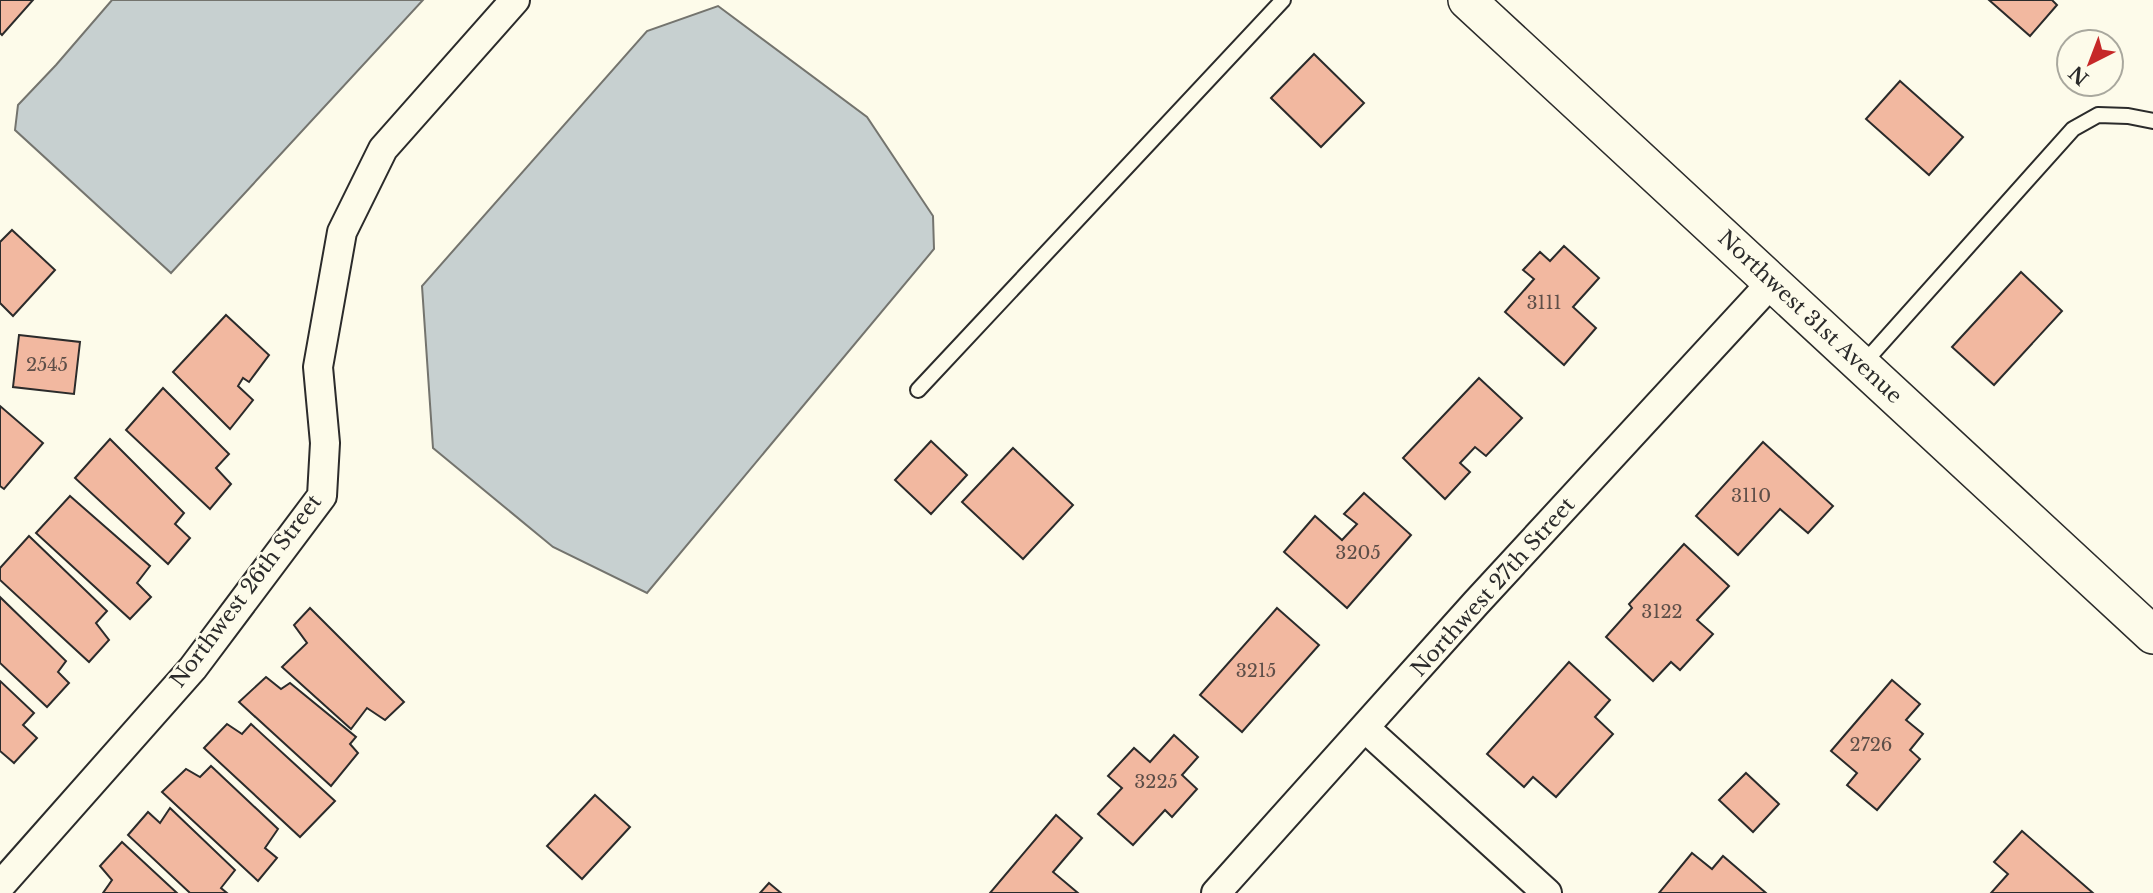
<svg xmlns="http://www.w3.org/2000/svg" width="2153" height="893" viewBox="0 0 2153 893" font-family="'Libre Baskerville',serif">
<rect width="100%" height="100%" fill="#fdfbea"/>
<g fill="#c7d0d0" stroke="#74746e" stroke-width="2">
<polygon points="112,0 423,0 171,273 15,130 18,105 56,65"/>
<polygon points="718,6 867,117 933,216 934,249 647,593 553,547 433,448 422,286 647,31"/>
</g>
<g fill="#f2b8a0" stroke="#2b2b2b" stroke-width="2">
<polygon points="0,0 33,0 2,35 0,33"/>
<polygon points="1989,0 2052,0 2057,5 2030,36"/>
<polygon points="1314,54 1364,103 1321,147 1271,98"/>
<polygon points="1900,81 1963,137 1929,175 1866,119"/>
<polygon points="12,230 55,270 13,316 0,303 0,242"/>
<polygon points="1564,246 1599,278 1573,307 1596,328 1564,365 1505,312 1534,279 1523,270 1540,252 1550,261"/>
<polygon points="2021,272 2062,311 1994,385 1952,347"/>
<polygon points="226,315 269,355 249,382 243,378 238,386 253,400 230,429 173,372"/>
<polygon points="19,335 80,342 74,394 13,387"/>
<polygon points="1479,378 1522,418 1486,456 1475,447 1460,463 1470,472 1445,499 1403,458"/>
<polygon points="163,388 229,454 216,468 231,484 210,509 126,430"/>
<polygon points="0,406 43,443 4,489 0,486"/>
<polygon points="110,439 184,513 175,524 190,538 168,564 75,478"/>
<polygon points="931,441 967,475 931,514 895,480"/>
<polygon points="1763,442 1833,506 1808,533 1780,509 1738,555 1696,516"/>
<polygon points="1013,448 1073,505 1023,559 962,502"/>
<polygon points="1364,493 1411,535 1347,608 1284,552 1315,516 1342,540 1357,524 1344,514"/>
<polygon points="70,496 150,566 137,583 151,597 130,619 36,533"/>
<polygon points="29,536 107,611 96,623 109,640 89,662 0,580 0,568"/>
<polygon points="1684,544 1729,586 1697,620 1713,634 1680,670 1671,662 1653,681 1606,637 1632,608 1629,604"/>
<polygon points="0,597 66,661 58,672 69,683 47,707 0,663"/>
<polygon points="310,608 404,702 385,720 367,708 351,729 282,667 307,643 294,625"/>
<polygon points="1277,608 1319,645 1242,732 1200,695"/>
<polygon points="1569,662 1610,700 1595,717 1613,734 1556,797 1533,777 1524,787 1487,754"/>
<polygon points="266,677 281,689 290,683 356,737 350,744 358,753 331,786 239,702"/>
<polygon points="1892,680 1920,704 1906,720 1923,734 1910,750 1920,759 1877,810 1847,785 1857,773 1831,751"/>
<polygon points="0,681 34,713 23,725 37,738 14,763 0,751"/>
<polygon points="227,724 242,734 251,724 335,801 300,837 204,748"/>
<polygon points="1174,735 1198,757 1182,775 1197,789 1172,817 1165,810 1133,845 1098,814 1122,788 1108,776 1134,748 1150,762"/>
<polygon points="211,766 278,829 265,848 277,858 258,881 162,792 186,769 200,777"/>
<polygon points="1746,773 1779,804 1753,832 1719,800"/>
<polygon points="595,795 630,827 582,879 547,846"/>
<polygon points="170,808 235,870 221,888 227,893 190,893 128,835 148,812 160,823"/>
<polygon points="1056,815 1082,838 1053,872 1078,893 990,893"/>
<polygon points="2022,831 2093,893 1991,893 2008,874 1994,862"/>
<polygon points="122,842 177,893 103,893 112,880 100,866"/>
<polygon points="1692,853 1712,869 1723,856 1766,893 1659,893"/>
<polygon points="769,883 781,893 760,893"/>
</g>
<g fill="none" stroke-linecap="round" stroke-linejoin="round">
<g stroke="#2b2b2b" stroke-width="18">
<g id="service">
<polyline points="1862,365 2073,129 2098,115 2128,116 2153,121"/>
<polyline points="918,390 1283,0"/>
</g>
</g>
<g stroke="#2b2b2b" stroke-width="32">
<g id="minor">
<polyline points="1365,728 1547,893"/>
<polyline points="0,886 193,668 322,496 325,443 318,367 342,232 383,149 515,0"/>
<polyline points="1216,893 1476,603 1772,282"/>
</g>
</g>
<g stroke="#2b2b2b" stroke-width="40">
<polyline id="tertiary" points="1467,0 2153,635"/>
</g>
<use href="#service" stroke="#fdfbea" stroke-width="14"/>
<use href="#minor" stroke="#fdfbea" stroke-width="28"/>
<use href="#tertiary" stroke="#fdfbea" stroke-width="37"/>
</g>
<g text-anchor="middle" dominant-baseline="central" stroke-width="5" stroke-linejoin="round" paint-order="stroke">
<g font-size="18" fill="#5d4e48">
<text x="1544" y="303">3111</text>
<text x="47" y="365">2545</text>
<text x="1751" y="496">3110</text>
<text x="1358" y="553">3205</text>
<text x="1662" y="612">3122</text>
<text x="1256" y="671">3215</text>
<text x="1871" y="745">2726</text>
<text x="1156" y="782">3225</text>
</g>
<g font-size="21" fill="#2b2b2b" stroke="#fdfbea">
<text transform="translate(1810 317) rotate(43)">Northwest 31st Avenue</text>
<text transform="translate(1493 587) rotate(-48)">Northwest 27th Street</text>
<text transform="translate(246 591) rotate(-53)">Northwest 26th Street</text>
</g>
</g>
<g transform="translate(2090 63) rotate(222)"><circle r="33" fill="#fdfbea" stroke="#a9a89e" stroke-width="2"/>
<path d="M0-5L12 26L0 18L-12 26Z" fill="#c62828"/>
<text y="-10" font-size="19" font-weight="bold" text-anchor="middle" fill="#2b2b2b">N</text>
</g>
</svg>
